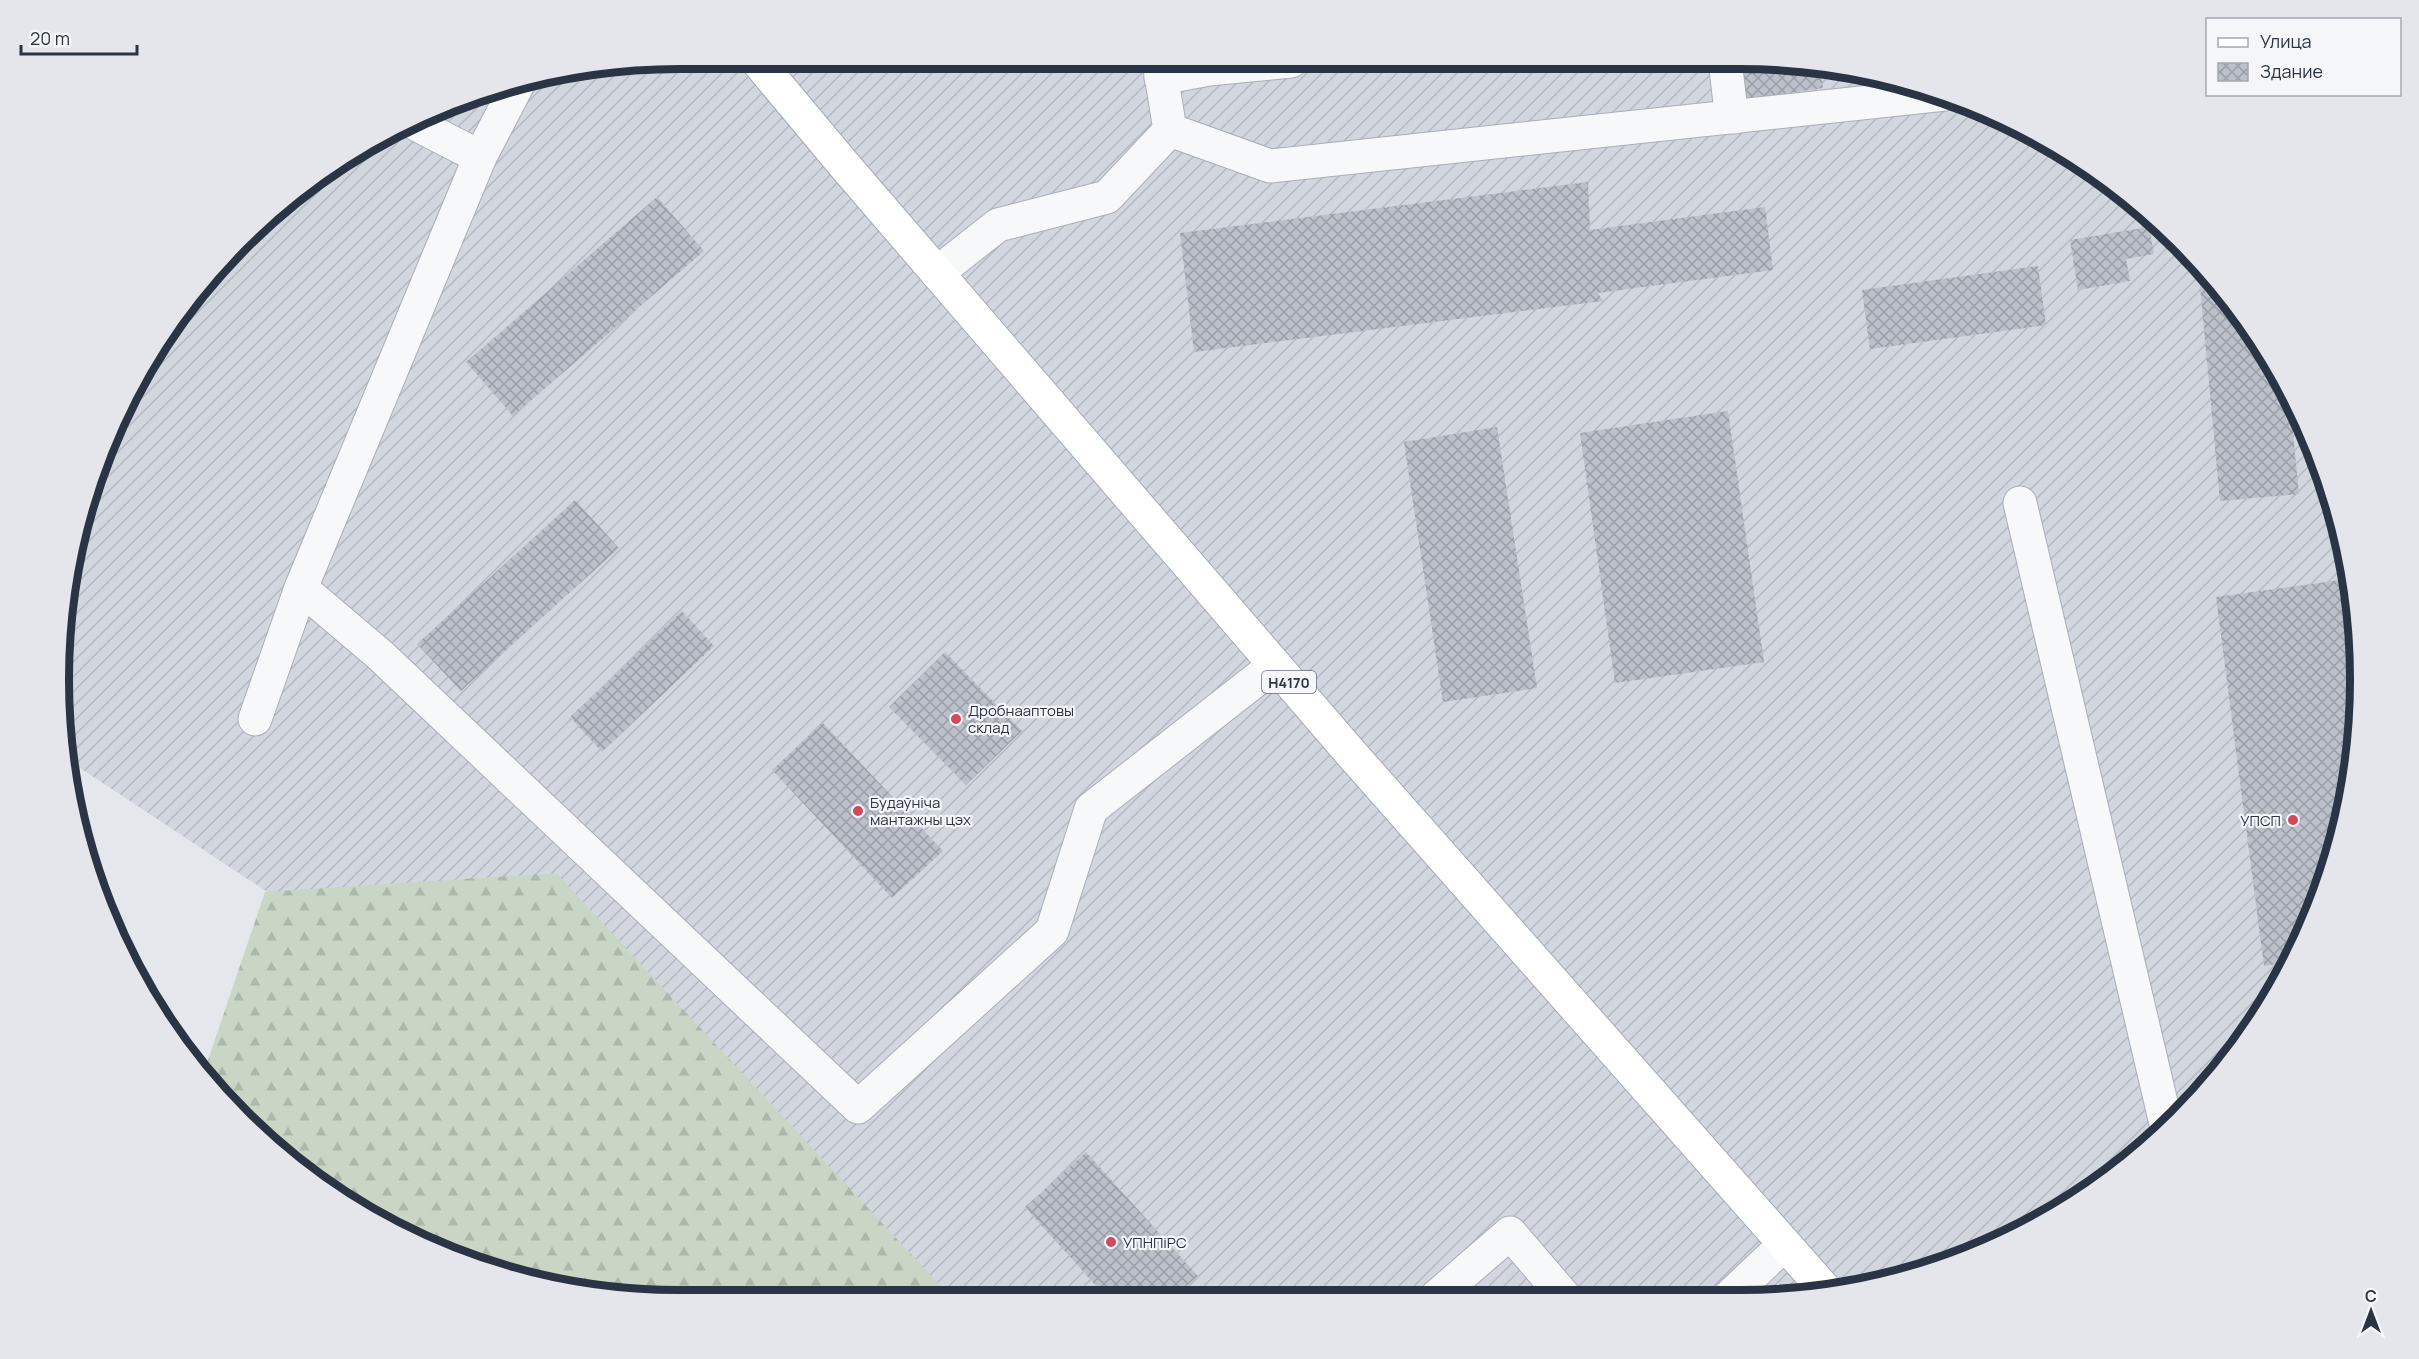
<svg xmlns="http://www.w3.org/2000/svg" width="2419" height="1359" viewBox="0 0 2419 1359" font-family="Manrope,sans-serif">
<defs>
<pattern id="industrial-furrows" width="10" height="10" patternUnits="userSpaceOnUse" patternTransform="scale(1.5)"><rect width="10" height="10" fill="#d2d6de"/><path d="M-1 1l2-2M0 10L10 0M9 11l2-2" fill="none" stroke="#b4b8c0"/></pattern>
<pattern id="forest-firs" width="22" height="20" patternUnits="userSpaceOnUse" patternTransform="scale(1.5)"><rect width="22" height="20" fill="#c9d6c5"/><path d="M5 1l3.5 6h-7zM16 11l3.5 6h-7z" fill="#adb8ab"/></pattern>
<pattern id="building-cross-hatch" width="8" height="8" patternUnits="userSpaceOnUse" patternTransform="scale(1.5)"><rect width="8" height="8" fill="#bbc0ca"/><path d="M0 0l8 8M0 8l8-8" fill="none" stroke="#989da6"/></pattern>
</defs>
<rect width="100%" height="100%" fill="#e4e7ec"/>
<polygon fill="url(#industrial-furrows)" points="1780,60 1939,91 2050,142 2149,213 2232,302 2297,405 2339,519 2359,639 2355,761 2327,879 2277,990 2179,1118 2084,1196 1939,1267 1820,1295 881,1298 65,758 60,720 64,599 80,518 122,405 163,334 240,241 302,187 405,123 480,91 598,64"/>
<polygon fill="url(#forest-firs)" points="556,873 952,1298 639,1299 480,1268 369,1217 270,1147 212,1089 203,1075 265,892"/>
<g fill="url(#building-cross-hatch)">
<polygon points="1741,60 1780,60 1820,68 1823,88 1747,99"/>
<polygon points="1588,182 1590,230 1765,207 1773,270 1598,293 1603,301 1194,352 1180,233"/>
<polygon points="657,197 704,251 513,416 466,362"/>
<polygon points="2149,227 2154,254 2126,259 2130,281 2078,290 2070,240"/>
<polygon points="2198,265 2232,302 2289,393 2299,494 2220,501"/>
<polygon points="2038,266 2046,325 1870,349 1862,290"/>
<polygon points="1728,411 1764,662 1615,683 1580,433"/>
<polygon points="1497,427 1537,688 1443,702 1404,442"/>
<polygon points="575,500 619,548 461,691 417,644"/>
<polygon points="2348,579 2359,657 2355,761 2327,879 2290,962 2264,966 2216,597"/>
<polygon points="682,611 714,646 602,752 570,717"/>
<polygon points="945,652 1022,731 966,785 889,707"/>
<polygon points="823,723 943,851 892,898 772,770"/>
<polygon points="1086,1152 1198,1276 1174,1297 1107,1298 1025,1207"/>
</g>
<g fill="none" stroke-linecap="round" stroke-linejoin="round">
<g stroke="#a9aeb7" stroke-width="35">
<g id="minor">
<polyline points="1725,60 1730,103 1735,117"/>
<polyline points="1161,78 1209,69 1291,61"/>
<polyline points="410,121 480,157"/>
<polyline points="1170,130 1270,166 1945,94"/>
<polyline points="937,273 998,225 1107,197 1170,130 1159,62"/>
<polyline points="2020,503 2167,1128"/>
<polyline points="301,588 380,655 858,1107 1052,931 1091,809 1275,665"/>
<polyline points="255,719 301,588 480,157 519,82"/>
<polyline points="1730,1296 1784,1245"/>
<polyline points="1436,1297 1510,1233 1564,1296"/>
</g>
</g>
<g stroke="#a3abb8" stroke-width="35">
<polyline id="major" points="759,63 845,166 1349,751 1828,1293"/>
</g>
<use href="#minor" stroke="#f7f8fa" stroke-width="33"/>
<use href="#major" stroke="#fff" stroke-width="33"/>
</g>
<g fill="#d1495b" stroke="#f4f6f9" stroke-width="2">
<circle cx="956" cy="719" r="6"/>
<circle cx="858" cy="811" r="6"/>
<circle cx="2293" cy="820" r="6"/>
<circle cx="1111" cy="1242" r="6"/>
</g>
<g text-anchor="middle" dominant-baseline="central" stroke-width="4.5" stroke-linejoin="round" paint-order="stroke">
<rect fill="#f4f6f9" stroke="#676e7b" stroke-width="1.5" x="1262" y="671" width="54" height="22" rx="4.5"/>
<g font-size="14" font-weight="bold" fill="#2b3445">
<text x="1289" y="682">Н4170</text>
</g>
<g font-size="15" fill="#2b3445" stroke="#f4f6f9" text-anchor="start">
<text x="968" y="710">Дробнааптовы<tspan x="968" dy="17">склад</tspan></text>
<text x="870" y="802">Будаўніча<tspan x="870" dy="17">мантажны цэх</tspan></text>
<text x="2281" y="820" text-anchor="end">УПСП</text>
<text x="1123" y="1242">УПНПіРС</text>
</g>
</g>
<path d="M0 0H2419V1359H0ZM679 69H1740A610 610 0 0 1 2350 679V680A610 610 0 0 1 1740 1290H679A610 610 0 0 1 69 680V679A610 610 0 0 1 679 69Z" fill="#e4e6eb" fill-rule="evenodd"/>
<path fill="none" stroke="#2b3445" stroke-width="8" d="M679 69H1740A610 610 0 0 1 2350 679V680A610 610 0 0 1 1740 1290H679A610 610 0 0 1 69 680V679A610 610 0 0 1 679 69Z"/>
<rect x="2206" y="18" width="195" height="78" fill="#f4f6f9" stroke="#a4a8b1" stroke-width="1.5"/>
<rect x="2218" y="38" width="30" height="9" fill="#ffffff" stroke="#a4a8b1" stroke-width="1.5"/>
<text x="2260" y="48" font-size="18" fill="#2b3445">Улица</text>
<rect x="2218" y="63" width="30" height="18" fill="url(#building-cross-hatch)" stroke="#a4a8b1" stroke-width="1.5"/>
<text x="2260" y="78" font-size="18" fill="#2b3445">Здание</text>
<g transform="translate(2371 1311)" stroke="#f4f6f9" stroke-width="4.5" paint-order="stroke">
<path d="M0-4.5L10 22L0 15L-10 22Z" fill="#2b3445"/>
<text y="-9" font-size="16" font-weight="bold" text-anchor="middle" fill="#2b3445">С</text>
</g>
<path d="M21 45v9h116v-9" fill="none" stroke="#2b3445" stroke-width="3"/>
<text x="30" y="45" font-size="18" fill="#2b3445" stroke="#f4f6f9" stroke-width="4.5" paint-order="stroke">20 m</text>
</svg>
